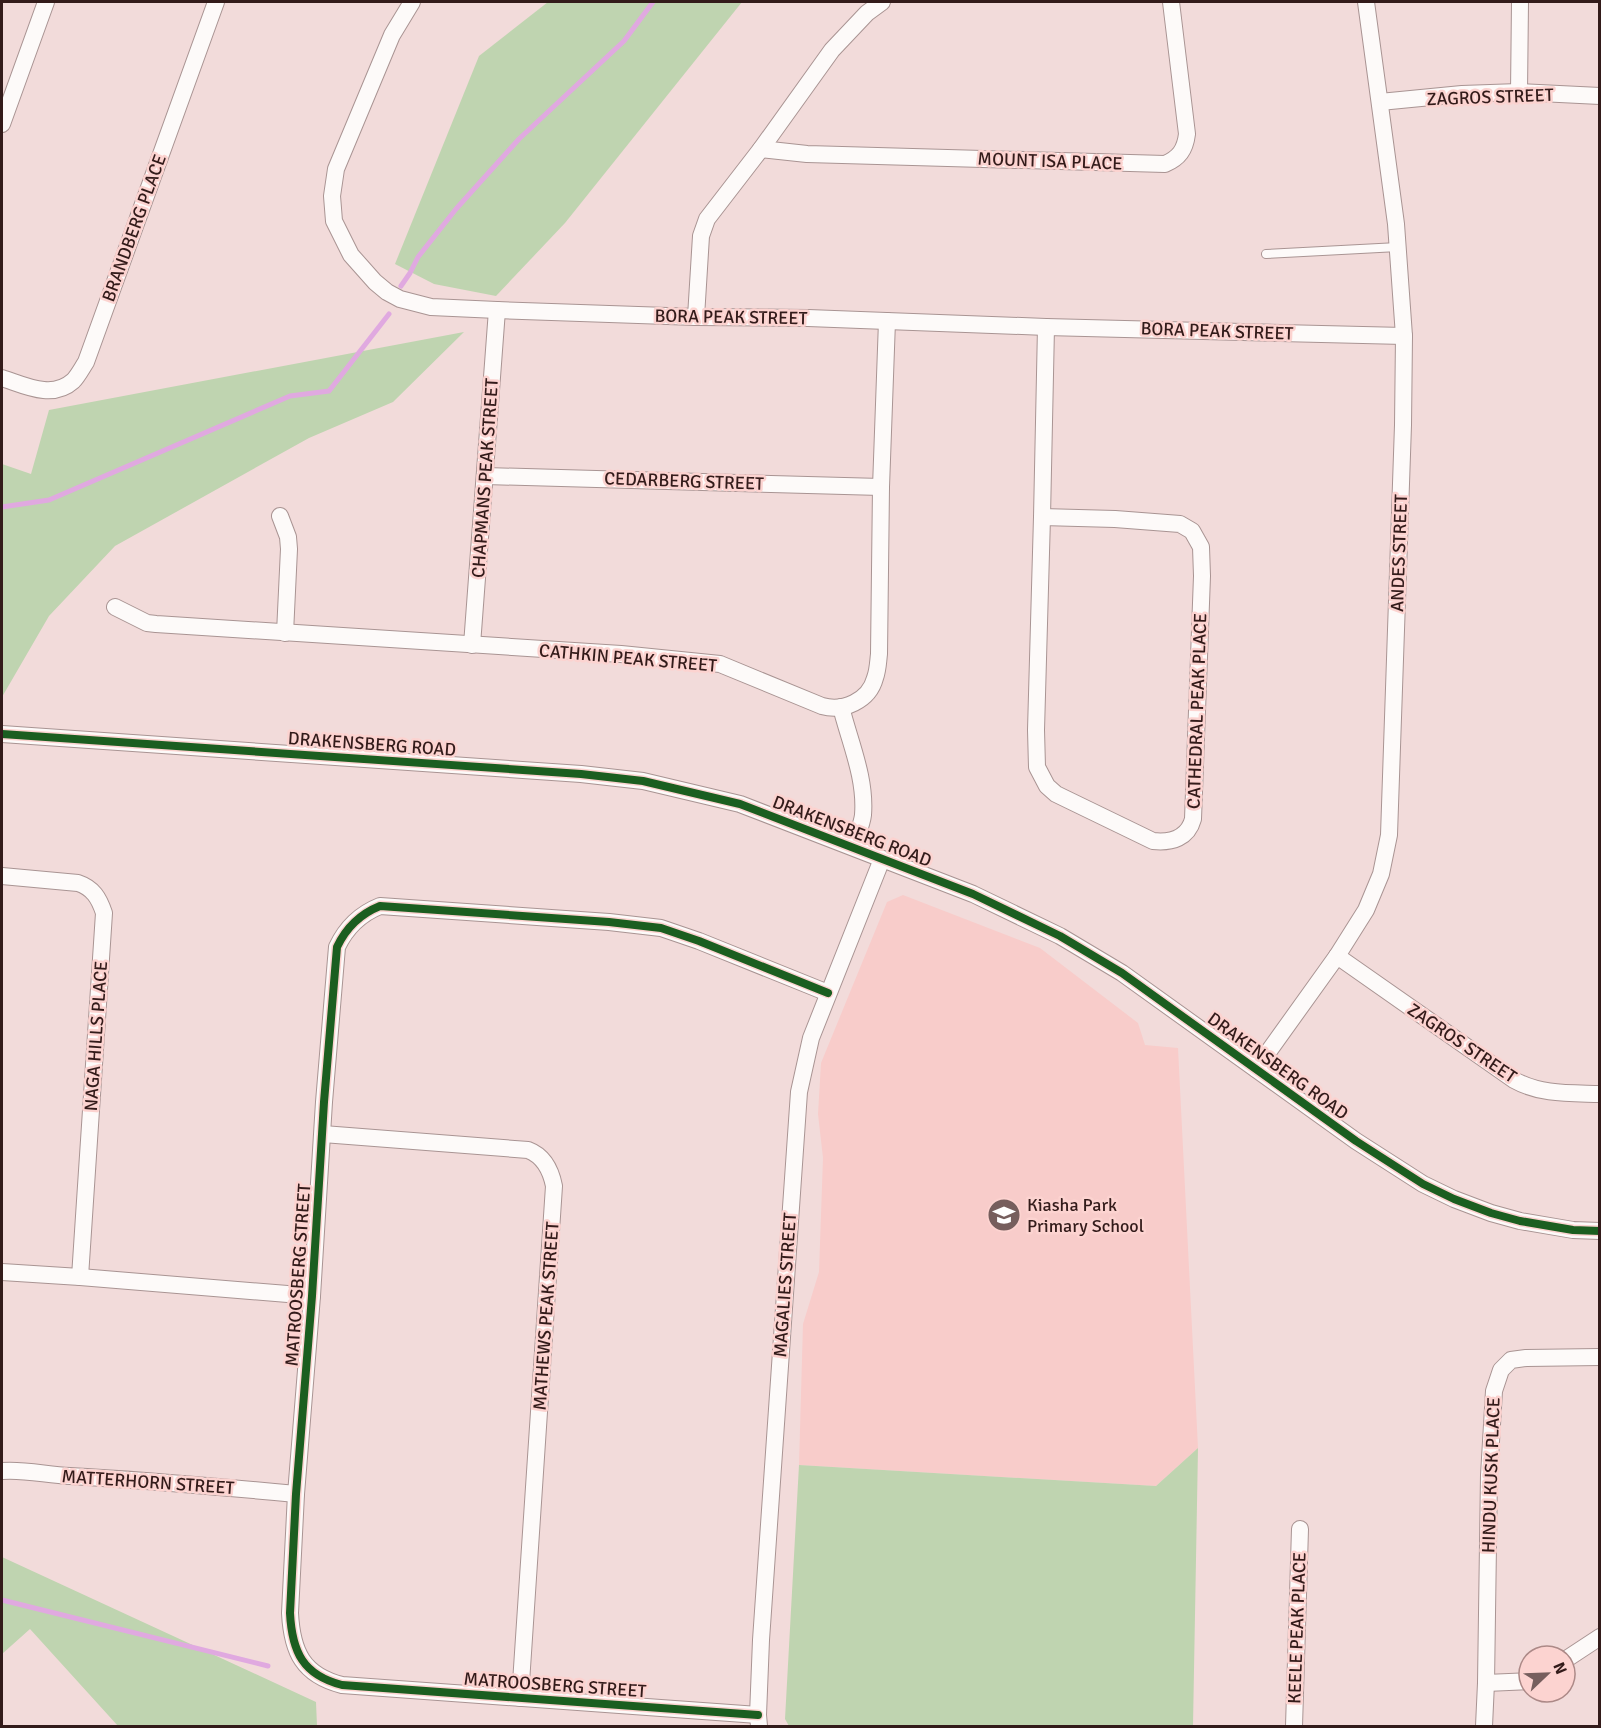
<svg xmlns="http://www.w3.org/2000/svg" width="1601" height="1728" viewBox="0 0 1601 1728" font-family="Signika,sans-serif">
<rect width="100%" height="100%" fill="#f2dbda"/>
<polygon fill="#f8ccca" points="903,895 1040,948 1138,1023 1145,1045 1178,1048 1198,1448 1156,1486 799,1465 803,1324 819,1272 823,1158 818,1114 821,1063 887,902"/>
<g fill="#bfd4b0">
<polygon points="548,2 742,2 565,223 496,296 434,284 395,264 479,56"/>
<polygon points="464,332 393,402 309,438 115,546 49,616 2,697 2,464 31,474 49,410"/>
<polygon points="1198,1448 1193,1726 789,1726 785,1719 799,1465 1156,1486"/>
<polygon points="2,1557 316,1702 317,1726 118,1726 30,1629 2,1654"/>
</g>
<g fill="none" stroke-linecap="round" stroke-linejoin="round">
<g stroke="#e0a9e0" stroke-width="5">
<polyline points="401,286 410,273 418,257 456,209 519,139 624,41 653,2"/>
<polyline points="2,507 49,500 290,396 329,391 389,314"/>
<polyline points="2,1600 268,1666"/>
</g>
<g stroke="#a99493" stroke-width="10">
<polyline id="lane" points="1266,254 1398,247"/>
</g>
<g stroke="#a99493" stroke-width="18">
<g id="street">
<polyline points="412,2 392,35 336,169 332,196 334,221 351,255 375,282 387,292 400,299 431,307 497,310 696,317 808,318 1046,327 1404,336"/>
<polyline points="1519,92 1520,2"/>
<polyline points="1380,102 1462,94 1519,92 1600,96"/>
<polyline points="2,124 46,2"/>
<path d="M 761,149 L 807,154 L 1165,164 C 1179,158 1185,150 1187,134 L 1171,2"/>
<polyline points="696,317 701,236 707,219 761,149 832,50 867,13 882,2"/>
<path d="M 2,378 C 24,385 52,400 73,381 C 78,376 82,368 86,362 L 216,2"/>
<polyline points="486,476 881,487"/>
<polyline points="280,516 288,537 289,549 285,633"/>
<path d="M 1042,517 L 1115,519 L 1180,524 L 1192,531 L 1201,547 L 1202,576 L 1193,819 C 1188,838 1172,843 1153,841 L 1056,794 L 1047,786 L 1037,767 L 1036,730 L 1042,517 L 1046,327"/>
<path d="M 115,607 L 147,623 L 156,624 L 621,654 L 720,664 L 822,706 C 843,712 869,701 875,678 C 878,670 878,662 879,654 L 881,487 L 887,321"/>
<polyline points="472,645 497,310"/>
<path d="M 841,707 C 850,743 866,778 863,815 C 862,825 856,837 853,847"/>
<polyline points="2,734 581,774 643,781 740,804 973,894 1060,936 1122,973 1356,1141 1423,1184 1454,1199 1491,1213 1520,1221 1573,1230 1600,1231"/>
<path d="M 2,876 L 78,883 C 93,888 99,898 104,913 L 80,1277"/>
<path d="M 1337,956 L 1514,1080 C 1541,1095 1570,1093 1600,1094"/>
<polyline points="1256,1069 1337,956 1366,910 1381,874 1389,835 1403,425 1404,336 1396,224 1366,2"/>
<path d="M 323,1134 L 528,1150 C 544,1156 551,1171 554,1186 L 520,1698"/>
<polyline points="2,1272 80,1277 312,1296"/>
<path d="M 2,1471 C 24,1469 47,1475 70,1476 C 146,1480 221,1487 296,1494"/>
<polyline points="1565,1660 1600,1637"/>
<polyline points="1486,1683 1529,1681"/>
<path d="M 758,1715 L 342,1685 C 303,1675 292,1652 290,1613 L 296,1494 L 312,1296 L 324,1102 L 337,947 C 346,928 360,914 380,906 L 609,922 L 661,928 L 699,941 L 828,993"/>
<polyline points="759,1726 758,1715 761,1640 799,1092 811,1038 882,859"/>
<polyline points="1294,1726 1300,1529"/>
<polyline points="1484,1726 1486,1683 1489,1475 1494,1391 1501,1370 1511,1360 1526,1358 1600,1357"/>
</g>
</g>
<use href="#lane" stroke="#fdfaf9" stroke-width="8"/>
<use href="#street" stroke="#fdfaf9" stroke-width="16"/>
<g stroke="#fcd3d0" stroke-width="11">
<g id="cycleway">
<polyline points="2,734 581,774 643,781 740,804 973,894 1060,936 1122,973 1356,1141 1423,1184 1454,1199 1491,1213 1520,1221 1573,1230 1600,1231"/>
<path d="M 758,1715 L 342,1685 C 303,1675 292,1652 290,1613 L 296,1494 L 312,1296 L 324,1102 L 337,947 C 346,928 360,914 380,906 L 609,922 L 661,928 L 699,941 L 828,993"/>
</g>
</g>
<use href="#cycleway" stroke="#1b5e20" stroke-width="8"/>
</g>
<defs>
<g id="school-disc" transform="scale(1.725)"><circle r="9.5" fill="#765e5d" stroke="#fcd3d0"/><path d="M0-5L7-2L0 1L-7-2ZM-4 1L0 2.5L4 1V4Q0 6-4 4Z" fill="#fff"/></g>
</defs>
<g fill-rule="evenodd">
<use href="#school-disc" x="1004" y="1215"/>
</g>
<g text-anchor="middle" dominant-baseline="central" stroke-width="5" stroke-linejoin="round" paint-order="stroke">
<g font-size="18" fill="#331b1a" stroke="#fcd3d0">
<text transform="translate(1490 97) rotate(-2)">ZAGROS STREET</text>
<text transform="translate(1050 161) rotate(2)">MOUNT ISA PLACE</text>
<text transform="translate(134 228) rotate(-70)">BRANDBERG PLACE</text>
<text transform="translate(731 317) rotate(1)">BORA PEAK STREET</text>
<text transform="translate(1217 331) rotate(2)">BORA PEAK STREET</text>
<text transform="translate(485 478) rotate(-86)">CHAPMANS PEAK STREET</text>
<text transform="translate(684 481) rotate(2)">CEDARBERG STREET</text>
<text transform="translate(1399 553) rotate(-88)">ANDES STREET</text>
<text transform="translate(628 658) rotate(5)">CATHKIN PEAK STREET</text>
<text transform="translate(1197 711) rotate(-88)">CATHEDRAL PEAK PLACE</text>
<text transform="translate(372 744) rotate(4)">DRAKENSBERG ROAD</text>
<text transform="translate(852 831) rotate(21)">DRAKENSBERG ROAD</text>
<text transform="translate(96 1036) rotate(-86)">NAGA HILLS PLACE</text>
<text transform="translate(1462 1043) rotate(34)">ZAGROS STREET</text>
<text transform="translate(1278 1066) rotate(36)">DRAKENSBERG ROAD</text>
<text transform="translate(298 1275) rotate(-86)">MATROOSBERG STREET</text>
<text transform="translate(785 1285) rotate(-86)">MAGALIES STREET</text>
<text transform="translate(546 1316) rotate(-86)">MATHEWS PEAK STREET</text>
<text transform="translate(1491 1475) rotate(-88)">HINDU KUSK PLACE</text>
<text transform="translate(148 1482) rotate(4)">MATTERHORN STREET</text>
<text transform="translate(1297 1628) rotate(-88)">KEELE PEAK PLACE</text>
<text transform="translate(555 1685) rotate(4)">MATROOSBERG STREET</text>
</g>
<g font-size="18" fill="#331b1a" stroke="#fcd3d0" text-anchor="start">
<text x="1027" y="1205">Kiasha Park<tspan x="1027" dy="21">Primary School</tspan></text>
</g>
</g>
<rect width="1601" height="1728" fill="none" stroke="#331b1a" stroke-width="6"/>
<g transform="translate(1547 1674) rotate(67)"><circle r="28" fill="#fcd3d0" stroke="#ac8987" stroke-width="1.5"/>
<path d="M0-4.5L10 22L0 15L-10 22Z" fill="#765e5d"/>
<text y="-9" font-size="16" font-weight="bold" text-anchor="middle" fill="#331b1a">N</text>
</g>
</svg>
